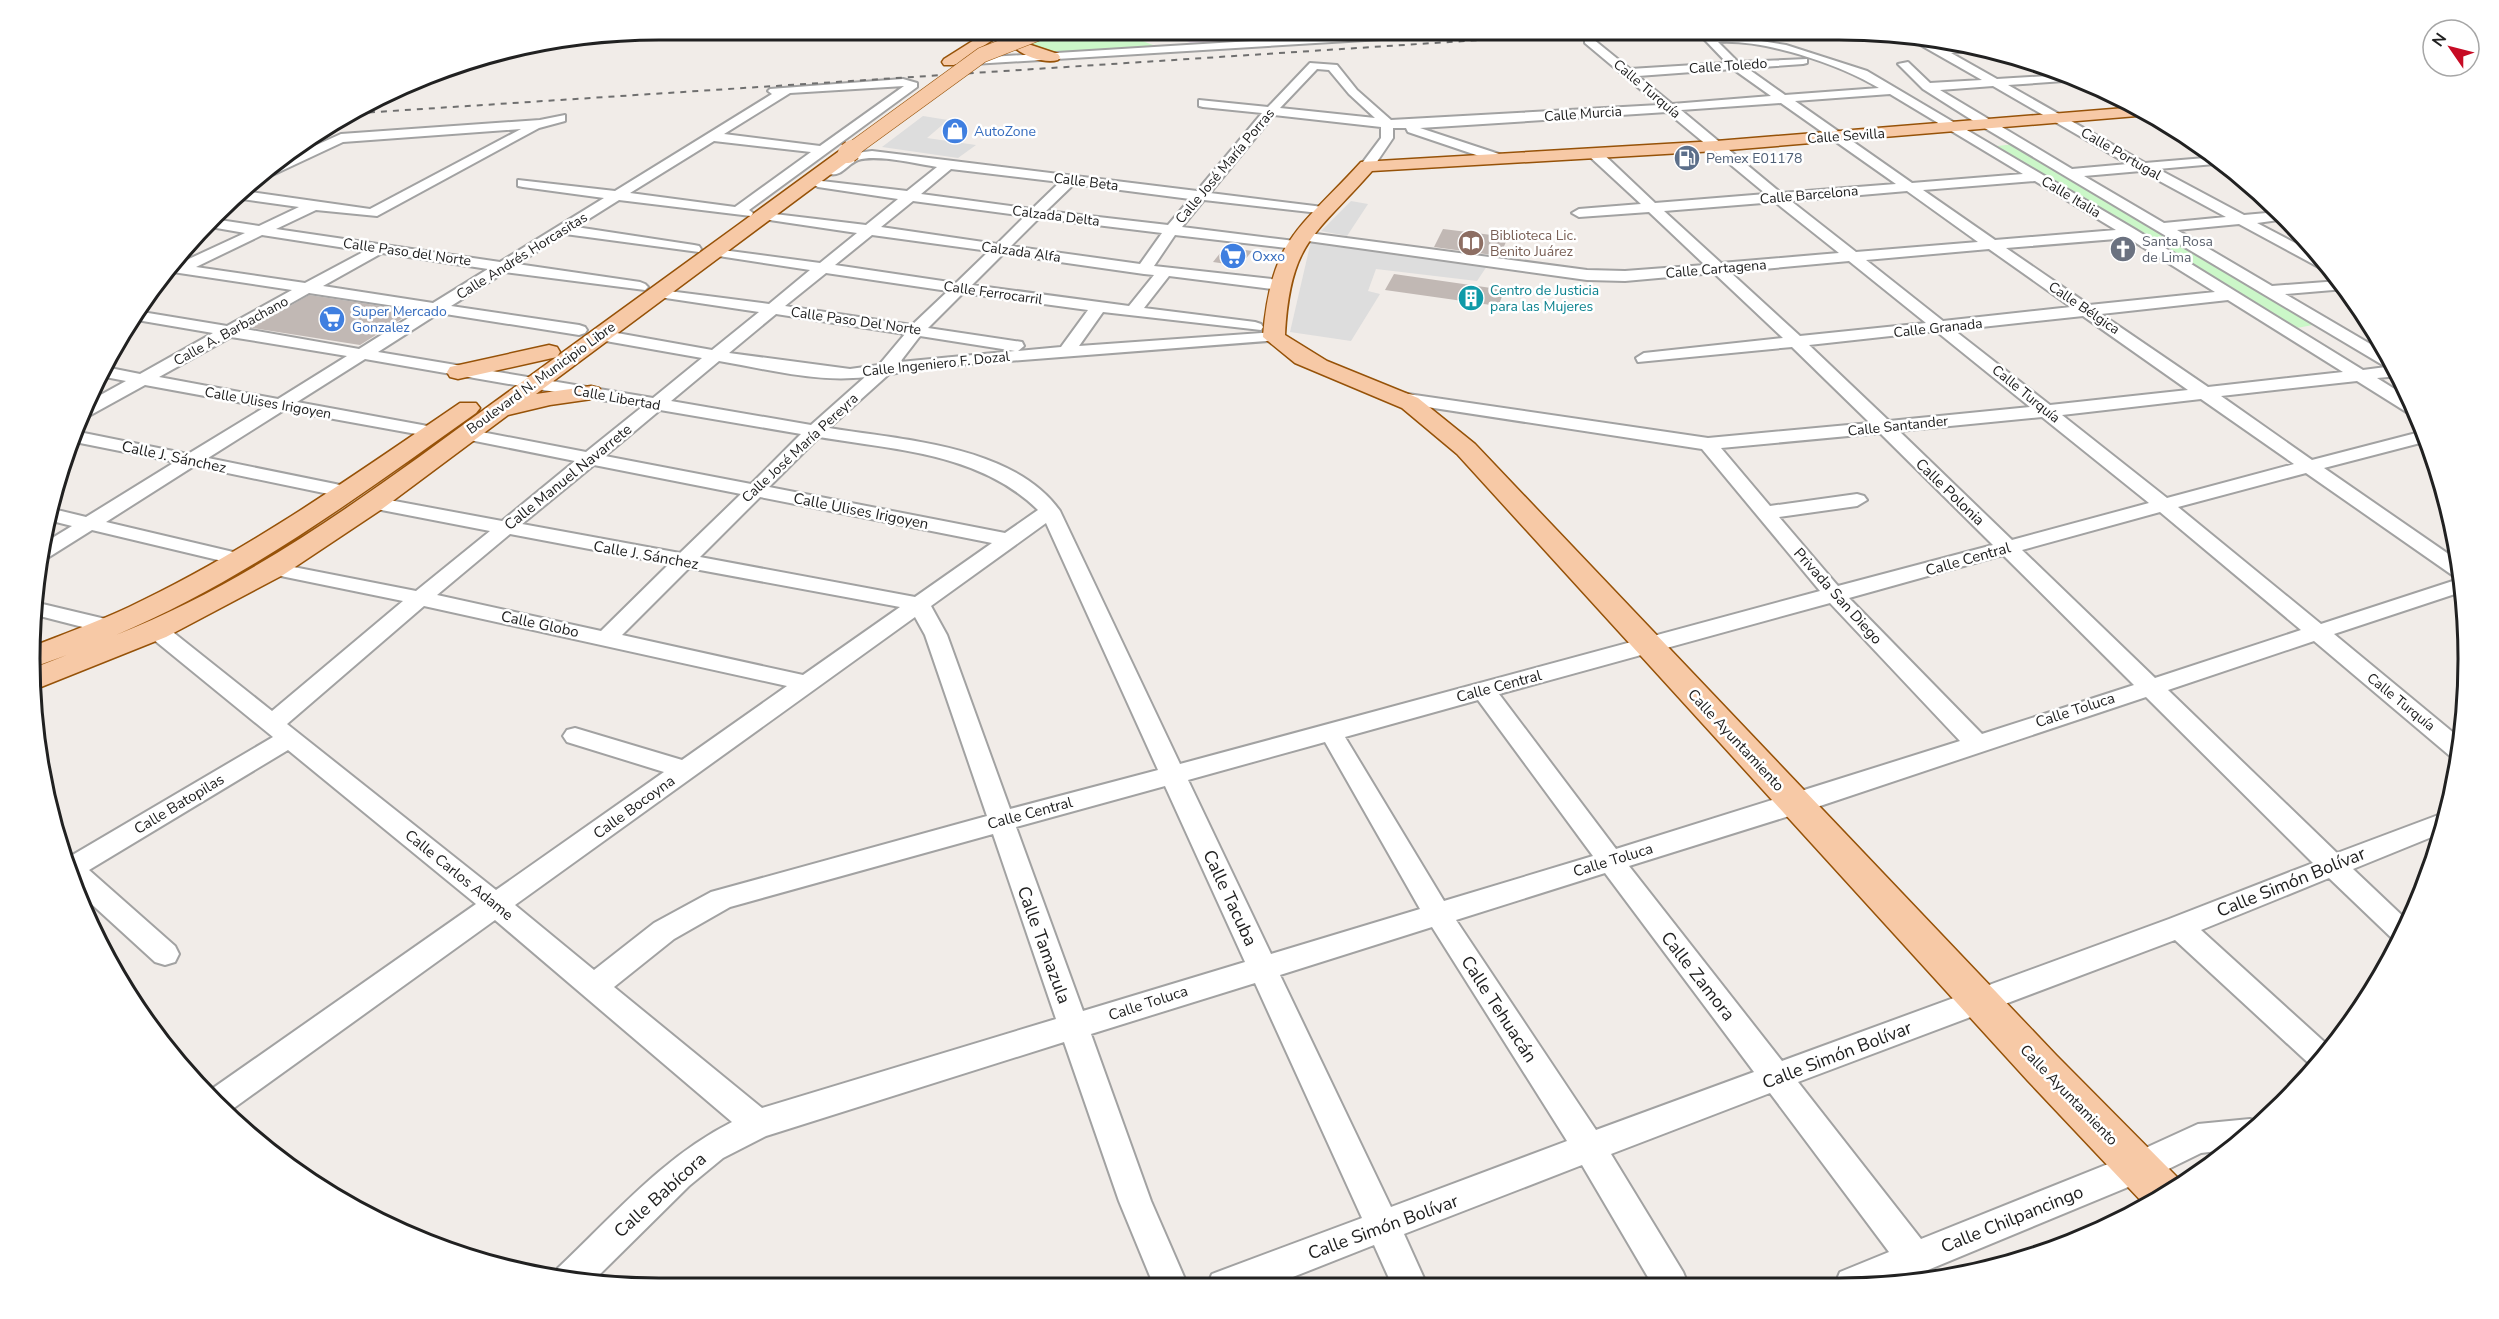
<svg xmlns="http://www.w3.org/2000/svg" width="2499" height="1319" viewBox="0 0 2499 1319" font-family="'Nunito Sans',sans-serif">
<rect width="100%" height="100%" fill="#f1ece8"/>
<polygon fill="#e9dae9" points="1174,31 1495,31 1199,50"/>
<g fill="#cbf7c8">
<path d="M1052,30l80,1 8,9 18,7c-37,2 -93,14 -127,-2l1,-3z"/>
<polygon points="2016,144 2318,324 2297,328 1997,146"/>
</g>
<g fill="#ddd">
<polygon points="923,116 948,120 927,138 976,145 958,158 882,147"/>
<polygon points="1351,201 1368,204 1347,236 1321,231"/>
<polygon points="1311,241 1487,266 1477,281 1376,269 1368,291 1380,294 1351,341 1290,332"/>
</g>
<g fill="#c1b8b4">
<polygon points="1443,229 1508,237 1500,256 1434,247"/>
<polygon points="1225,247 1252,251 1240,266 1213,262"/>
<polygon points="1394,274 1505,290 1498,306 1385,290"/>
<polygon points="309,295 414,311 360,345 252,328"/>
</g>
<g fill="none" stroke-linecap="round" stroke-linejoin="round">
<defs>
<g id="minor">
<polygon points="1414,31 1469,31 1464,34 957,65 951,62 957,59"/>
<path d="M1723,35l63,10 81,26 269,159 227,140 23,-3 -403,-240 -60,-38 -25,-25 10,-2 22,21 52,-3 -72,-41 -1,-3c13,2 22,10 32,12 11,2 29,-2 44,1l-34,4 46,26 68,-4 13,5 -70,5 137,78 72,-6 9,6 -68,6 86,46 34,-3 8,7 -29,4 65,34 10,14 -8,-1 -85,-46 -62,6 95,56 67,-5 6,8 -60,5 104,61 10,21 -22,2 32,20 7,16 -8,-1 -51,-32 -136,15 91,64 112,-29 4,10 -104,27 136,94 4,29 -130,43 127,105 -3,19 -8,-2 -136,-115 -146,49 169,163 112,-42 -5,21 -91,37 57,54 -11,22 -70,-67 -128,52 130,118 -15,22 -141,-130 -377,142 123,157 207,-83 70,-32 52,-5 11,4 -28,26 -32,4 -51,25 -256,106h-59l5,-12 49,-20 -119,-159 -159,61 72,118 5,12h-36l-70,-119 -178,69 23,51h-35l-18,-40 -104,41h-63l5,-12 150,-56 -107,-235 -164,51 60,167 37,85h-34l-35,-85 -55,-159 -298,94 -43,22 -34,28 -98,97 -37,-6 4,-9c55,-52 106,-112 174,-146l-237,-202 -268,193 -21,-20 270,-189 -188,-154 -199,120 86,76 4,8 -4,8 -10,3 -10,-3 -81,-74 -10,-28 209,-123 -125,-102 -3,-5 3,-5h16l108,86 131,-110 -137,-28 -3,-4 3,-4 7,-2 143,28 74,-60 -124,-24 -3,-4 3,-4 7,-2 129,24 73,-60 -115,-23 -3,-4 3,-4 6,-1 120,23 56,-45 -277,-48 -68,43 136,25 6,1 3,4 -3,4 -6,1 -149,-27 -76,48 147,30 3,4 -3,4 -7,2 -154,-32 -88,56 140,33 3,4 -3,4 -7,2 -147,-35 -43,27 -8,2 3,-16 28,-17 -24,-6 1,-12 37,9 89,-55 -105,-21 4,-10 114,23 77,-47 -120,-22 -58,32 -9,1 8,-15 40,-22 -26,-5 5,-9 35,7 73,-41 -82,-14 5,-8 91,15 65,-36 -126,-19 6,-8 6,1 67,-31 -40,-7 8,-7 46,7 40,-19 -64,-9 8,-7 127,18 151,-80 -178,13 -77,36h-9l13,-12 71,-32 199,-14 25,-5v6l-26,7 -162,88 -61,-6 -40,19 224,33 104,-64 -81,-11 -5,-1v-6l97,11 157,-97 -4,-3 2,-2 133,-10 14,4v4l-168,123 4,3 -2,3 -132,-16 -43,27 118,18 5,1 2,3 -2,3 -134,-18 -48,30 123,18 5,2 3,3 -3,3 -140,-18 -54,34 128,19 6,2 2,3 -2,3 -6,2 -140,-22 -61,39 275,46 49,-40 -102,-18 -6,-2 -2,-3 2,-3 6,-2 112,20 47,-38 -100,-15 -6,-2 -2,-3 2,-3 116,15 41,-34 -98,-15 -7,-4 2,-3 113,15 37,-30 -94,-14 -7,-4 2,-3 108,13 32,-26 -80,-12 -7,-4 2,-3 94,11 30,-24c-21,-3 -60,-13 -79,-7 -11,4 -16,17 -29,14v-6l19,-14 24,-3 325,40 65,-78 -59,-6 -4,-1v-6l69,7 42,-44 27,2 20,25 34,30 268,-15 -74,-62v-4h8l37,30 97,-6 -23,-24zM1718,42c47,-3 121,22 161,46l-94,7 -38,-27 56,-4 4,-1v-4l-69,3zM1317,69l12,1 20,24 26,24 -95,-10zM1733,69l38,27 -99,8 -34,-28zM904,86l-84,60 -96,-12 66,-41zM1993,86l135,78 -56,5 -132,-79zM1890,94l133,80 -111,9 -117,-82zM1781,103l115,81 -115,9 -100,-83zM1667,112l99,82 -111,9 -56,-53h-10v6l52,48 -62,5 -7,4 7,4 70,-5 56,53 -80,6 -38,-1 -286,-38 -7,4 7,4 286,40 38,1 89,-8 69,65 -139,15 -8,5 2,4 154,-15 78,76 -162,15 -307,-45 -9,5 9,5 301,46 118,142 -640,173 -120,-253c-46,-66 -159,-71 -231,-83l60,-54 68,-9 323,-25 2,-3 -2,-3 -6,-2 -195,14 24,-34 158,18 2,-3 -2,-3 -6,-2 -111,-14 25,-32 111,14 8,-5 -8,-5 -126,-14 21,-31 120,14 7,-4 -7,-4 -113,-14 22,-27 124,14 2,-3 -7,-4 -113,-14 64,-78 107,12v11l-21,28 7,4 5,-1 21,-31v-10h13l2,4 89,30 5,-1v-6l-82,-27zM714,141l97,11 -76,55 -105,-14zM951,169l109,13 -28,27 -111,-15zM2141,171l85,46 -62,6 -80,-47zM2035,181l81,49 -121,10 -72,-50zM1074,184l116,15 -22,26 -122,-14zM1907,191l71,51 -122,10 -65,-51zM913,201l112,15 -28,28 -116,-17zM1775,202l64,51 -118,10 -57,-52zM1039,218l123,15 -22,31 -129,-18zM262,235l103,16 -60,32 -109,-16zM872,235l117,16 -33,32 -121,-18zM2128,238l87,54 -126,13 -83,-57zM1989,249l82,58 -128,14 -77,-61zM382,253l106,16 -55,34 -110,-17zM1003,254l141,20 10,1 -25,31 -157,-21zM1849,261l77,62 -126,13 -70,-64zM826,273l122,18 -36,34 -127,-19zM309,293l112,17 -62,39 -114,-20zM963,293l125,17 -27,37 -43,4 6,-5 -2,-4 -94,-14zM2228,300l115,72 -135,15 -107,-73zM776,314l129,20 -26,31 -29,4 -121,-16zM2083,316l105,74 -138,15 -96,-75zM1936,331l94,76 -141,14 -80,-76zM920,336l95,15 -115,11zM231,337l116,19 -69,43 -119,-22zM719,361c47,8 99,22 146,16l-54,48 -140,-24zM2201,399l93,65 -127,34 -105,-83zM660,410l141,24 -50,50 -146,-28zM2042,417l107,86 -137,37 -113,-109zM1880,433l113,112 -155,41 -59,-69 78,-11 10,-6 -3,-4 -7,-2 -87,12 -49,-58zM819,437c77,13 161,16 219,73l-33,23 -236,-46zM594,465l147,29 -61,59 -158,-29zM2306,473l149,104 4,2 -138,45 -143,-117zM760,497l232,46 -77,54 -215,-40zM2160,512l141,118 -146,48 -133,-128zM1046,523l112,247 -148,39 -63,-174 -16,-29zM510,534l159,30 -68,67 -164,-36zM2003,555l131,130 -152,49 -133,-136zM689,568l211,39 -97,68 -181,-40zM1830,603l130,138 -344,108 -117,-155zM424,606l363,80 -105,74 -107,-32 -8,2 -4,6 4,6 97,30 -168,118 -209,-166zM915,617l10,18 62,181 -276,76 -57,31 -60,47 -79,-65zM2146,697l167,166 -144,56 -387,142 -153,-195 176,-55zM1478,700l115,156 -149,45 -99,-164zM1325,742l95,167 -149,45 -83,-174zM1165,786l80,176 -162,49 -67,-184zM993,834l63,185 -294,89 -148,-121 60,-48 56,-32zM1605,873l149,199 -158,58 -140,-210zM1432,927l135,214 -176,66 -111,-232z"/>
<polygon points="34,602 118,622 121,627 118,632 110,634 32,614"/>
</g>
<g id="major">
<polygon points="990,30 1008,30 954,65 944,65 942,62 944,59"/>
<path d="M1029,30h20l-21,14 30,10 2,3 -2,3c-13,4 -36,-4 -45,-14l4,-10z"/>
<path d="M2137,107l12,8 -433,36 -344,20c-57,65 -82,70 -87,164l42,26 91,37 57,46 581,611 122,123 2,5 -36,21 -116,-123 -571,-627 -55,-46 -107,-45 -32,-26c8,-99 36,-107 98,-175l355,-21z"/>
<path d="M848,148l9,5 -3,4 -318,237 55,-8 8,2 4,5 -4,5 -49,7 -42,10 -126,94 -99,66 -117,62 -135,54v-22l36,-14 -36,13v-21c33,-13 66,-25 98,-40 117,-55 224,-131 331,-204h16l4,5 -4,5c-114,81 -230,167 -360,222 139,-55 258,-145 377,-232 117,-85 233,-169 349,-254z"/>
<polygon points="549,345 557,347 560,352 557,357 458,379 450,377 447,372 450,367"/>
</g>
</defs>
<use href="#minor" stroke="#a2a2a2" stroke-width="4"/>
<use href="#major" stroke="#965208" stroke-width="3"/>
<use href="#minor" fill="#fff" fill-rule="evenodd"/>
<use href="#major" fill="#f7c9a6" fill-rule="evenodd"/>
<polyline stroke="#6f6f6f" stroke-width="2" stroke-dasharray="6 6" stroke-linecap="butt" points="345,114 1618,31"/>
<defs>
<polyline id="major-bridge-far1" points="850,151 982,55 1046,30"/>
<polyline id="major-bridge" points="848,153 852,150"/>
</defs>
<use href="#major-bridge-far1" stroke="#965208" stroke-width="16" stroke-linecap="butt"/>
<use href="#major-bridge" stroke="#965208" stroke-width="22" stroke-linecap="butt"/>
<use href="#major-bridge-far1" stroke="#f7c9a6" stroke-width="15"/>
<use href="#major-bridge" stroke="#f7c9a6" stroke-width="20"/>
</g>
<defs>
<symbol id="shop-disc" viewBox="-11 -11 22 22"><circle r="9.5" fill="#3f7fe0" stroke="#fff"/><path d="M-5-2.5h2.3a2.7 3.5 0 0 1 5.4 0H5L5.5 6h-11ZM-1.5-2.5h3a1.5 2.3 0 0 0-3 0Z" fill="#fff"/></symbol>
<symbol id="fuel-disc" viewBox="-11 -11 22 22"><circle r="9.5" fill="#5c6f8a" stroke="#fff"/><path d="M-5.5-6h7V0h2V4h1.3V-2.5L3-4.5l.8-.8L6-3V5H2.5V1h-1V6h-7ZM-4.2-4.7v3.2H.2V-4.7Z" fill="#fff"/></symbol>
<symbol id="library-disc" viewBox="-11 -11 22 22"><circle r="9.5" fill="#8d6e63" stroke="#fff"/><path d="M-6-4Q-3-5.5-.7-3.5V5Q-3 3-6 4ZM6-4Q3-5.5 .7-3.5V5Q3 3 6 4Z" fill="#fff"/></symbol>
<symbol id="church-disc" viewBox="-11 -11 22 22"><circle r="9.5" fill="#6b7280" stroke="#fff"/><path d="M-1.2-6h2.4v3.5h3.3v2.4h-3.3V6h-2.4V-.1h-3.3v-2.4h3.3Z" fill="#fff"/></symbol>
<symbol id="supermarket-disc" viewBox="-11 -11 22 22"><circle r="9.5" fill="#3f7fe0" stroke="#fff"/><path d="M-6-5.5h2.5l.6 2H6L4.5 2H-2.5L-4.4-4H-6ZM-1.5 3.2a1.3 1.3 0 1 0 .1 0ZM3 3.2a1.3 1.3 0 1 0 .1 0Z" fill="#fff"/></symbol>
<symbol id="building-disc" viewBox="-11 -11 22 22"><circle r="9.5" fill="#0f9aa8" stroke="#fff"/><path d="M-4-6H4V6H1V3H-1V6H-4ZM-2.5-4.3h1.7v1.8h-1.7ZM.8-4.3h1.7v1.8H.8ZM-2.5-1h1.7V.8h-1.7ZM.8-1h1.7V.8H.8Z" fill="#fff"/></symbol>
</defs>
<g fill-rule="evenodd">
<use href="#shop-disc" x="940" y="116" width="30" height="30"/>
<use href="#fuel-disc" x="1672" y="143" width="30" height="30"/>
<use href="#library-disc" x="1456" y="228" width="30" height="30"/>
<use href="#church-disc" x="2108" y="234" width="30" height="30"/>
<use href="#supermarket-disc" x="1218" y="241" width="30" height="30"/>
<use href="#building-disc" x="1456" y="283" width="30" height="30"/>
<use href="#supermarket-disc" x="317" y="304" width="30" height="30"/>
</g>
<g text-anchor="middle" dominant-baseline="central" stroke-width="5" stroke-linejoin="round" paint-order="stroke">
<g font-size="14" fill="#212121" stroke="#fff">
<text transform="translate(1728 66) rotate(-4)">Calle Toledo</text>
<text transform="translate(1647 89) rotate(40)">Calle Turquía</text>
<text transform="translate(1583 114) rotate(-4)">Calle Murcia</text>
<text transform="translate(1846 136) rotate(-4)">Calle Sevilla</text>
<text transform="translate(2121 154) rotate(30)">Calle Portugal</text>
<text transform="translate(1225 166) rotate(-50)">Calle José María Porras</text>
<text transform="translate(1086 182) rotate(7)">Calle Beta</text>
<text transform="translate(1809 195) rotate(-5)">Calle Barcelona</text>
<text transform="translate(2071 197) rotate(31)">Calle Italia</text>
<text transform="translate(1056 216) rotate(7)">Calzada Delta</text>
<text transform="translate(407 252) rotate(8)">Calle Paso del Norte</text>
<text transform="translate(1021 252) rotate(8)">Calzada Alfa</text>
<text transform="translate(522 256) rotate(-32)">Calle Andrés Horcasitas</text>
<text transform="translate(1716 269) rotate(-5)">Calle Cartagena</text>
<text transform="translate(993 293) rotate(8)">Calle Ferrocarril</text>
<text transform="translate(2084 308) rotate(34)">Calle Bélgica</text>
<text transform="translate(856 321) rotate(8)">Calle Paso Del Norte</text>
<text transform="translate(1938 328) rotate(-6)">Calle Granada</text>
<text transform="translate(231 331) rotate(-29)">Calle A. Barbachano</text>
<text transform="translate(936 364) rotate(-6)">Calle Ingeniero F. Dozal</text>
<text transform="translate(541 378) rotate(-36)">Boulevard N. Municipio Libre</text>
<text transform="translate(2026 394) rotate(39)">Calle Turquía</text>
<text transform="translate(617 398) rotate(10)">Calle Libertad</text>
<text transform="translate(268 403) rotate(10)">Calle Ulises Irigoyen</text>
<text transform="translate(1898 426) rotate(-6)">Calle Santander</text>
<text transform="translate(800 448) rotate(-43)">Calle José María Pereyra</text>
<text transform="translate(2401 702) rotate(39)">Calle Turquía</text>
</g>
<g font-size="14" fill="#366cbe" stroke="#fff" text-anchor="start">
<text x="974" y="131">AutoZone</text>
<text x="1252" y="256">Oxxo</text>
<text x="352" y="311">Super Mercado<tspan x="352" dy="16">Gonzalez</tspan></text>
</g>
<g font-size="14" fill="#4e5e75" stroke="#fff" text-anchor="start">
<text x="1706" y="158">Pemex E01178</text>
</g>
<g font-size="14" fill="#785e54" stroke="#fff" text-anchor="start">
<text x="1490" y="235">Biblioteca Lic.<tspan x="1490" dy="16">Benito Juárez</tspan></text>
</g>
<g font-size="14" fill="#5b616d" stroke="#fff" text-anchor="start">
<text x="2142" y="241">Santa Rosa<tspan x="2142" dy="16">de Lima</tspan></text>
</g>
<g font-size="14" fill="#0d838f" stroke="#fff" text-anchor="start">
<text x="1490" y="290">Centro de Justicia<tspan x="1490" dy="16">para las Mujeres</tspan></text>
</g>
<g font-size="15" fill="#212121" stroke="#fff">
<text transform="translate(174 457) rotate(12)">Calle J. Sánchez</text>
<text transform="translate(568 477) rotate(-39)">Calle Manuel Navarrete</text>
<text transform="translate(1950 492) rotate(44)">Calle Polonia</text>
<text transform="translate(861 511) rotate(11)">Calle Ulises Irigoyen</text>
<text transform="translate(646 555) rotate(10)">Calle J. Sánchez</text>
<text transform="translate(1968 559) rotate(-16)">Calle Central</text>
<text transform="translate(1838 596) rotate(48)">Privada San Diego</text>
<text transform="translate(540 624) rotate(12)">Calle Globo</text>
<text transform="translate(1499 686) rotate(-15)">Calle Central</text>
<text transform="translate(2075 710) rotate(-18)">Calle Toluca</text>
<text transform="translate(1736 740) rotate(47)">Calle Ayuntamiento</text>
<text transform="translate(179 804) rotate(-31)">Calle Batopilas</text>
<text transform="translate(634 807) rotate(-36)">Calle Bocoyna</text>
<text transform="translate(1030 813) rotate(-15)">Calle Central</text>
<text transform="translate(1613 860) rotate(-17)">Calle Toluca</text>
<text transform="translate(459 875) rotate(39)">Calle Carlos Adame</text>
<text transform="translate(1148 1003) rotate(-18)">Calle Toluca</text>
<text transform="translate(2069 1095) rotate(46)">Calle Ayuntamiento</text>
</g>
<g font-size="18" fill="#212121" stroke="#fff">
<text transform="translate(2291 882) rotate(-22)">Calle Simón Bolívar</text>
<text transform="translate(1230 898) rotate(65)">Calle Tacuba</text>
<text transform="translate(1044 945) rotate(70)">Calle Tamazula</text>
<text transform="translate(1698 976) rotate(52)">Calle Zamora</text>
<text transform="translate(1499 1009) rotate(57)">Calle Tehuacán</text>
<text transform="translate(1837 1055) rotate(-21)">Calle Simón Bolívar</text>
<text transform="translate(660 1195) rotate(-42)">Calle Babícora</text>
<text transform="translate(2012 1219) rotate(-22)">Calle Chilpancingo</text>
<text transform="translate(1383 1227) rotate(-20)">Calle Simón Bolívar</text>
</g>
</g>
<path d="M0 0H2499V1319H0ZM659 40H1839A619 619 0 0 1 2458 659V659A619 619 0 0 1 1839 1278H659A619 619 0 0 1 40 659V659A619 619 0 0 1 659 40Z" fill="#fff" fill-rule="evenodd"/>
<path fill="none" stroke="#212121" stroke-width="3" d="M659 40H1839A619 619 0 0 1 2458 659V659A619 619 0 0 1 1839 1278H659A619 619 0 0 1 40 659V659A619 619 0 0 1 659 40Z"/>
<g transform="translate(2451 48) rotate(305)"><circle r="28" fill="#ffffff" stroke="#a6a6a6" stroke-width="1.5"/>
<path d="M0-4.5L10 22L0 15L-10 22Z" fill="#c70b25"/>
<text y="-9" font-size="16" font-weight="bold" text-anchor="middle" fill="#212121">N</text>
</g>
</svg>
